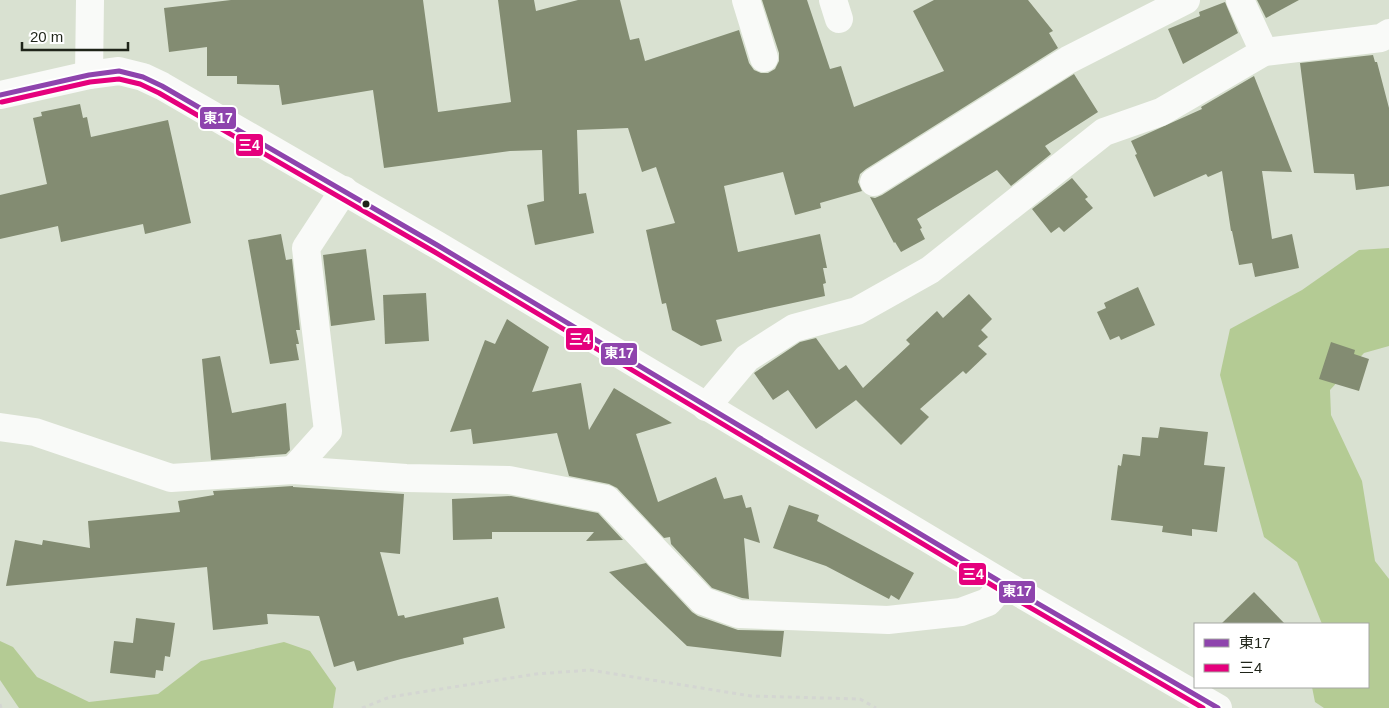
<svg xmlns="http://www.w3.org/2000/svg" width="1389" height="708" viewBox="0 0 1389 708" font-family="Arial,'Noto Sans JP',sans-serif">
<rect width="100%" height="100%" fill="#d9e1d1"/>
<g fill="#b4cb94">
<polygon points="1389,248 1389,346 1364,353 1330,390 1331,415 1362,481 1375,561 1389,579 1389,708 1324,708 1315,702 1312,687 1368,687 1368,624 1322,624 1297,562 1264,537 1220,375 1230,329 1302,290 1359,250"/>
<polygon points="0,641 13,647 37,677 89,702 158,694 201,661 284,642 310,651 336,688 333,708 19,708 0,680"/>
</g>
<g fill="#838c72">
<polygon points="231,0 423,0 438,112 511,102 498,0 534,0 536,11 578,0 620,0 630,40 639,38 645,61 739,30 749,63 754,70 761,73 768,73 775,69 779,61 779,53 762,0 807,0 830,69 841,66 854,107 944,71 913,11 934,0 1028,0 1053,31 1049,33 1058,48 866,169 860,174 858,182 862,191 820,203 821,208 795,215 783,172 724,186 738,252 820,234 827,268 823,268 826,283 823,284 825,296 716,320 722,341 701,346 672,330 666,303 662,304 646,230 675,223 656,167 642,172 628,128 577,130 579,194 586,193 594,233 535,245 527,205 544,201 542,150 510,151 384,168 373,90 282,105 279,85 237,84 237,76 207,76 207,47 169,52 164,8"/>
<polygon points="1257,0 1299,0 1266,18"/>
<polygon points="1225,2 1238,33 1183,64 1168,29 1200,16 1199,12"/>
<polygon points="1373,55 1375,62 1377,62 1389,108 1389,186 1356,190 1354,174 1314,173 1300,63"/>
<polygon points="1074,74 1098,112 1045,146 1051,154 1011,186 997,170 917,219 922,228 920,229 925,239 901,252 895,242 894,243 870,197 875,198 882,195"/>
<polygon points="1254,76 1292,172 1262,171 1272,239 1292,234 1299,268 1255,277 1252,263 1239,265 1232,231 1231,231 1222,171 1208,177 1206,174 1154,197 1135,155 1137,154 1131,141 1202,109 1201,107"/>
<polygon points="80,104 83,118 87,117 91,137 168,120 191,223 145,234 143,224 61,242 58,226 0,239 0,195 47,184 33,118 42,116 41,112"/>
<polygon points="1072,178 1088,197 1085,199 1093,208 1064,232 1059,227 1051,233 1032,209"/>
<polygon points="281,234 286,260 292,259 300,330 296,330 299,344 296,344 299,360 270,364 248,240"/>
<polygon points="366,249 375,320 331,326 323,255"/>
<polygon points="1138,287 1155,325 1121,340 1119,336 1110,340 1097,312 1106,308 1104,303"/>
<polygon points="426,293 429,341 385,344 383,295"/>
<polygon points="969,294 992,319 981,330 988,337 978,346 987,354 966,374 963,371 920,409 929,417 901,445 856,400 816,429 788,390 773,400 754,373 800,342 816,338 839,370 846,365 863,388 910,344 906,340 937,311 943,318"/>
<polygon points="507,319 549,347 532,392 581,383 589,430 614,388 672,423 636,434 658,502 716,477 724,499 742,495 746,508 751,507 760,543 744,538 749,599 742,598 712,588 671,544 670,537 664,538 617,488 609,484 569,476 557,433 473,444 471,429 450,432 485,340 495,344"/>
<polygon points="1331,342 1355,350 1354,354 1369,359 1359,391 1319,379"/>
<polygon points="220,356 232,413 286,403 290,450 286,454 211,460 202,359"/>
<polygon points="1160,427 1208,432 1204,465 1225,467 1217,532 1192,529 1192,536 1162,532 1163,526 1111,520 1118,465 1121,466 1123,454 1140,456 1142,437 1158,438"/>
<polygon points="293,486 293,487 404,494 400,554 380,552 398,616 404,615 405,618 498,597 505,628 463,638 464,644 401,659 357,671 354,661 334,667 319,616 267,614 268,624 213,630 207,567 6,586 15,540 42,545 43,540 90,548 88,521 180,512 178,501 214,495 213,491"/>
<polygon points="511,496 598,513 623,540 586,541 594,532 492,532 492,539 453,540 452,499"/>
<polygon points="789,505 819,515 817,521 914,573 899,600 891,595 889,599 826,566 773,548"/>
<polygon points="646,563 692,612 698,616 738,630 784,631 781,657 687,646 609,572"/>
<polygon points="1254,592 1285,624 1221,624"/>
<polygon points="136,618 175,623 170,657 165,656 163,671 156,670 155,678 110,673 114,641 133,643"/>
</g>
<g fill="none" stroke-linecap="round" stroke-linejoin="round">
<g stroke="#d4d6d2" stroke-width="3" stroke-dasharray="4 4" stroke-linecap="butt">
<polyline points="0,704 1,708"/>
<polyline points="362,708 390,697 536,674 590,670 751,696 860,699 876,708"/>
</g>
<g stroke="#f9faf8" stroke-width="28">
<polyline points="746,0 764,58"/>
<polyline points="833,0 839,19"/>
<polyline points="1240,0 1264,52"/>
<polyline points="89,75 90,0"/>
<polyline points="874,182 1068,60 1186,0"/>
<polyline points="706,407 747,358 794,328 857,311 930,270 1104,132 1161,112 1264,52 1381,38 1389,33"/>
<polyline points="0,427 35,432 171,478 293,470 406,478 509,480 606,499 703,601 739,614 888,620 961,612 988,602 1004,584"/>
<polyline points="293,470 328,431 306,248 344,190"/>
</g>
<polyline stroke="#f9faf8" stroke-width="28" points="0,95 89,75 119,71 143,77 162,86 437,245 1004,584 1218,708"/>
<defs>
<polyline id="bus-1" points="0,95 89,75 119,71 143,77 162,86 437,245 1004,584 1218,708"/>
<polyline id="bus-2" points="2,102 90,82 119,79 140,84 159,93 433,251 1000,590 1203,708"/>
</defs>
<use href="#bus-1" stroke="#fff" stroke-width="9"/>
<use href="#bus-2" stroke="#fff" stroke-width="9"/>
<use href="#bus-1" stroke="#8e44ad" stroke-width="5"/>
<use href="#bus-2" stroke="#e5007d" stroke-width="5"/>
</g>
<circle fill="#1f2419" stroke="#fff" stroke-width="2" cx="366" cy="204" r="4.5"/>
<g stroke="#fff" stroke-width="2">
<rect x="199" y="106" width="38" height="24" rx="5" fill="#8e44ad"/>
<rect x="235" y="133" width="29" height="24" rx="5" fill="#e5007d"/>
<rect x="565" y="327" width="29" height="24" rx="5" fill="#e5007d"/>
<rect x="600" y="342" width="38" height="24" rx="5" fill="#8e44ad"/>
<rect x="958" y="562" width="29" height="24" rx="5" fill="#e5007d"/>
<rect x="998" y="580" width="38" height="24" rx="5" fill="#8e44ad"/>
</g>
<g font-size="14" text-anchor="middle" font-weight="bold" fill="#fff">
<text x="218" y="123">東17</text>
<text x="249" y="150">三4</text>
<text x="580" y="344">三4</text>
<text x="619" y="358">東17</text>
<text x="973" y="579">三4</text>
<text x="1017" y="596">東17</text>
</g>
<rect x="1194" y="623" width="175" height="65" fill="#ffffff" stroke="#a5a7a3"/>
<rect x="1204" y="639" width="25" height="8" fill="#8e44ad" stroke="#a5a7a3"/>
<text x="1239" y="648" font-size="15" fill="#1f2419">東17</text>
<rect x="1204" y="664" width="25" height="8" fill="#e5007d" stroke="#a5a7a3"/>
<text x="1239" y="673" font-size="15" fill="#1f2419">三4</text>
<path d="M22 42v8h106v-8" fill="none" stroke="#1f2419" stroke-width="2.5"/>
<text x="30" y="42" font-size="15" fill="#1f2419" stroke="#ffffff" stroke-width="4" paint-order="stroke">20 m</text>
</svg>
